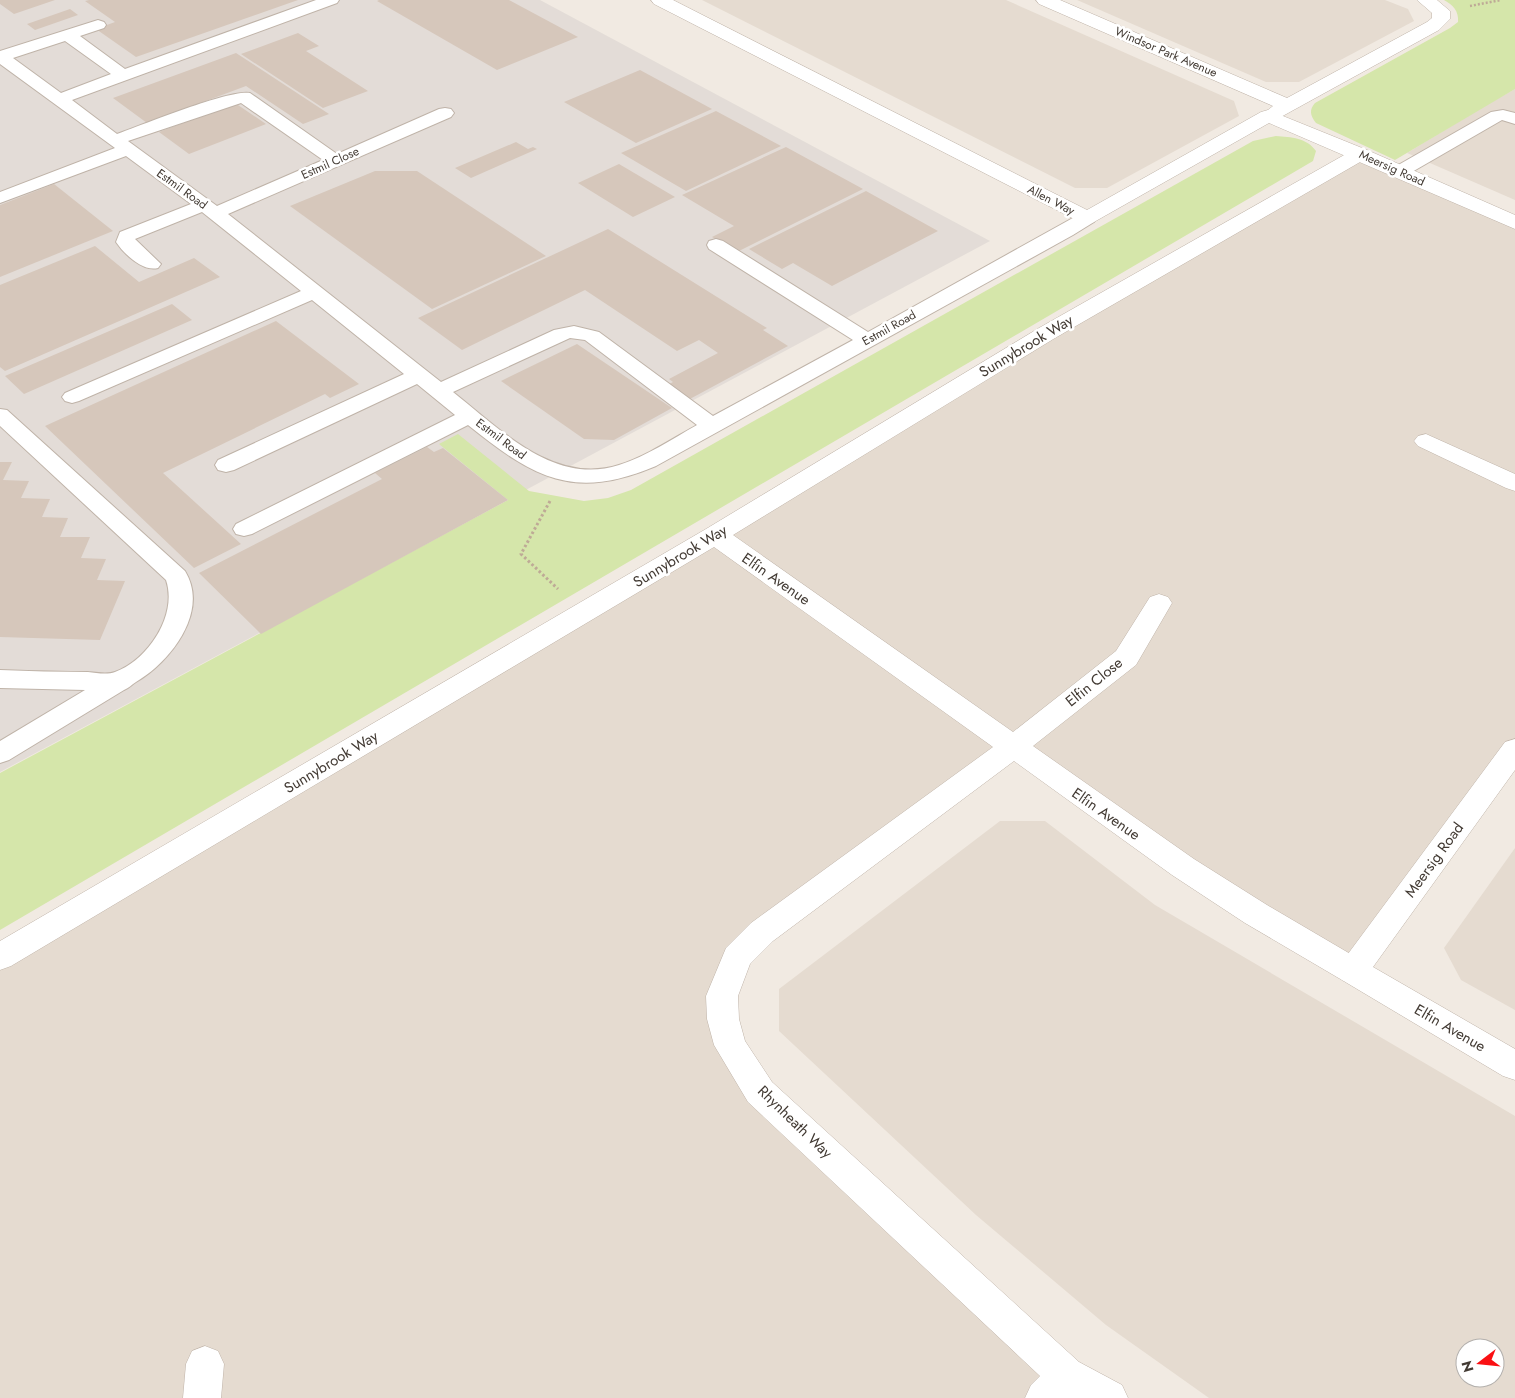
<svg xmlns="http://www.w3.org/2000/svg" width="1515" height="1398" viewBox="0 0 1515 1398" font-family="Jost,sans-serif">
<rect width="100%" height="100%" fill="#f1eae2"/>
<g fill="#e5dbd0" fill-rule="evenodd">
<polygon points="702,0 1006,0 1234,101 1239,116 1107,188 1075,188"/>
<polygon points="1077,0 1385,0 1408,9 1414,21 1299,82 1266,82"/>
<polygon points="1515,89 1515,200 1407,153 1483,107"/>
<polygon points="1360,154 1515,223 1515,749 1353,971 1013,747 737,957 730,1045 1066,1375 1044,1398 0,1398 0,957"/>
<path d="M1000,821h45l110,84 360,211v282h-306l-103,-73 -130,-110 -197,-184v-42zM1465,1348h30v30h-30z"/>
<polygon points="1515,848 1515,1010 1461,980 1444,948"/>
</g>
<polygon fill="#e3dcd7" points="0,0 540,0 990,241 0,772"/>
<g fill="#d5e6aa">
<path d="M1444,0h71v89l-120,71 -79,-37c-6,-8 -7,-13 -1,-20l135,-75 8,-6c1,-11 -5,-17 -14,-22z"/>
<path d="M1276,136c15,1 31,2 40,15l-3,10 -1313,769v-157l508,-273 -69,-56 19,-10 71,57 55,10 24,-3 23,-8 622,-349z"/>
</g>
<g fill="#d6c7bb">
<polygon points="0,0 55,0 14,14 0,4"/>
<polygon points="89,0 298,0 136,57 96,29 115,22 85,1"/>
<polygon points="379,0 509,0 578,37 497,70 377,1"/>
<polygon points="70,9 78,15 35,30 27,24"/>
<polygon points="298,33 319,46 306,51 368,91 323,108 241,54"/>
<polygon points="236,53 329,114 303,124 246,86 147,123 113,98"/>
<polygon points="640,70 712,109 636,143 564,102"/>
<polygon points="235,103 266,124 189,154 159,132"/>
<polygon points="716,111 781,146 686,191 621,153"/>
<polygon points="516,142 528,149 533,147 537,149 471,178 455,168"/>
<polygon points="786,147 863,189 737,252 712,237 734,226 682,195"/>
<polygon points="619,164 675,197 633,217 578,183"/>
<polygon points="375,171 417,171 546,256 432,309 290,206"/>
<polygon points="54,184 113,231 0,277 0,205"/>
<polygon points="866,191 938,231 832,286 793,263 782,269 749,249"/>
<polygon points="608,229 767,328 763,330 788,346 688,400 666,386 673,382 669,379 718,353 699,340 677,351 585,290 462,350 418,318"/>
<polygon points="95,246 139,282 194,258 220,277 5,371 0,367 0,285"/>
<polygon points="172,304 192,320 24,394 5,376"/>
<polygon points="276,321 359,384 330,398 325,394 163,473 241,544 194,568 45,426"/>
<polygon points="577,344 672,408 614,440 584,439 501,381"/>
<polygon points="427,447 434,452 443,448 508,500 261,634 199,573 382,479 375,473"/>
<polygon points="0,462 12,462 3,480 29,481 21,498 50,499 42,517 68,518 60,537 90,537 81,558 106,559 97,580 125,581 100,640 0,637"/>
</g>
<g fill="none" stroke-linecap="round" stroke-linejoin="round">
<defs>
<g id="service">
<path d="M316,0h23l-2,3 -265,97 45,34c25,-9 113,-45 133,-41l87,61 102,-45 6,-1 6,1 3,4 -3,4 -223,97 213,168 113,-52 20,-4 25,6 114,84 140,-76 -144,-91 -2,-4 2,-4 7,-2 7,2 145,91 212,-118 7,-2 7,2 2,4 -2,4 -21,13 -417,231c-83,35 -122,12 -188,-41l-216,109 -8,2 -8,-2 -3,-5 3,-5 219,-109 -38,-31 -183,86 -8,2 -8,-2 -3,-5 3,-5 186,-86 -92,-74 -233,101 -7,2 -7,-2 -3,-4 3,-4 236,-102 -99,-79 -67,27 26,25 -3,4c-15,4 -34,-14 -42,-26l4,-10 71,-28 -65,-48 -126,47v-11l115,-44 -115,-84v-13l98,-31 6,2 2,3 -2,3 -24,8 45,33zM65,41l46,33 -50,19 -48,-35zM241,103l82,57 -106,46 -89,-65zM570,338l15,2 112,85c-25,14 -50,31 -78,40 -65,21 -119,-36 -166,-73z"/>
<polygon points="1503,110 1515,113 1515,124 1502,120 1405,176 1399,177 1393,176 1390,172 1393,168 1491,112"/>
<path d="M0,409l7,1 178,161c25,41 -15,91 -49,111 -5,3 -7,6 -12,8l-115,70 -9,3v-22l85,-51 -85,-2v-18c29,1 59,2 88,2 8,1 20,3 27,0 33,-12 63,-57 51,-92l-166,-154z"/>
</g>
<g id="minor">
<polygon points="1036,0 1060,0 1287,98 1427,22 1432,18 1432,13 1417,0 1437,0 1450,11 1450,19 1439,30 1279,118 1272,120 1265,118 1263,114 1273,106 1039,4"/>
<polygon points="1360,148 1367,150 1370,154 1367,158 1055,338 733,535 1013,732 1116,651 1150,597 1159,594 1168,597 1172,603 1136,665 1033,746 1194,859 1267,905 1364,962 1369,971 1364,980 1353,984 1342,980 1245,923 1172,875 1014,761 773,941 750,964 738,996 739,1019 745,1041 772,1082 1079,1362 1122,1385 1128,1398 1025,1398 1031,1385 1040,1376 748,1102 714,1045 707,1019 706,996 726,948 751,923 993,747 714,547 11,966 0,970 0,941 706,529 1039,328 1353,150"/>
<polygon points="1426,434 1515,474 1515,491 1506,488 1418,446 1414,441 1418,436"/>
<polygon points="205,1346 218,1351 224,1364 221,1398 183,1398 186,1364 192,1351"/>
</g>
<g id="tertiary">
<polygon points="651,0 673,0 1087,210 1261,112 1268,110 1367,150 1515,215 1515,229 1269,123 1094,222 1087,224 1080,222 654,4"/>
<polygon points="1515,739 1515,770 1373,967 1515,1049 1515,1080 1503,1076 1342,980 1337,971 1342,962 1505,742"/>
</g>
</defs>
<use href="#service" stroke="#bfb3a8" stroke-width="2"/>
<use href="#minor" stroke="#bfb3a8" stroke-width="1"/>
<use href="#tertiary" stroke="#bfb3a8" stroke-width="1"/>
<polyline stroke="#beaa96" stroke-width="2.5" stroke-dasharray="2 2" stroke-linecap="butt" points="1470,6 1501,0"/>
<polyline stroke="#beaa96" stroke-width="3" stroke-dasharray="2.5 2.5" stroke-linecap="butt" points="550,501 521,554 558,589"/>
<use href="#service" fill="#fff" fill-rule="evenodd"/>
<use href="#minor" fill="#fff" fill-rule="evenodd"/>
<use href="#tertiary" fill="#fff" fill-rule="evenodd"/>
</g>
<g text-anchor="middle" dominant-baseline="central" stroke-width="5" stroke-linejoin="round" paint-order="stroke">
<g font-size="12" fill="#423a33" stroke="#fff">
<text transform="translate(1166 52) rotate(23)">Windsor Park Avenue</text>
<text transform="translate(330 163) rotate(-24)">Estmil Close</text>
<text transform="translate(1392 168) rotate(24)">Meersig Road</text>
<text transform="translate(182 189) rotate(36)">Estmil Road</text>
<text transform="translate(1051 200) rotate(27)">Allen Way</text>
<text transform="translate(889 328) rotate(-29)">Estmil Road</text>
<text transform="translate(501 439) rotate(37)">Estmil Road</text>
</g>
<g font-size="15" fill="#423a33" stroke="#fff">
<text transform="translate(1026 346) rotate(-31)">Sunnybrook Way</text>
<text transform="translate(680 556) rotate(-31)">Sunnybrook Way</text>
<text transform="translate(776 579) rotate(35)">Elfin Avenue</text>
<text transform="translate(1094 682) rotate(-39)">Elfin Close</text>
<text transform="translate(331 762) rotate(-31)">Sunnybrook Way</text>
<text transform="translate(1106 814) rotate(35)">Elfin Avenue</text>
<text transform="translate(1434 860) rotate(-54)">Meersig Road</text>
<text transform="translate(1450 1028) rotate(30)">Elfin Avenue</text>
<text transform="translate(795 1122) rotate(44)">Rhynheath Way</text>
</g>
</g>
<g transform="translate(1480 1363) rotate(254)"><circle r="24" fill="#ffffff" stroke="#b3b0ad"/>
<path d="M0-4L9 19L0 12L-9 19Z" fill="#fa1013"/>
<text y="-8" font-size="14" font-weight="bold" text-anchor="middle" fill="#423a33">N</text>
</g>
</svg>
